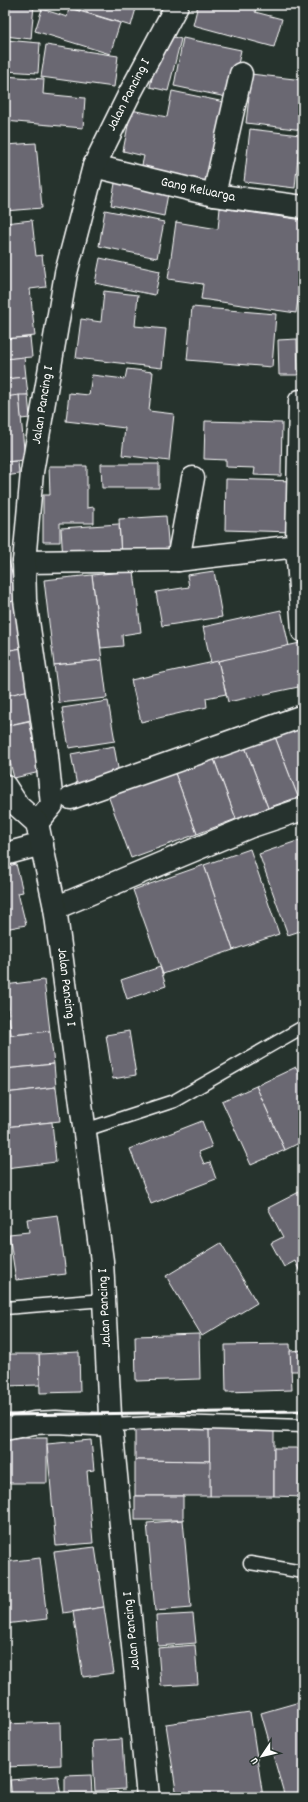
<svg xmlns="http://www.w3.org/2000/svg" width="308" height="1802" viewBox="0 0 308 1802" font-family="Dekko,sans-serif">
<rect width="100%" height="100%" fill="#26332d"/>
<filter id="ink" filterUnits="userSpaceOnUse"><feTurbulence type="fractalNoise" baseFrequency=".025" numOctaves="2"/><feDisplacementMap in="SourceGraphic" scale="8" xChannelSelector="R" yChannelSelector="G"/><feConvolveMatrix kernelMatrix="1 2 1 2 8 2 1 2 1" color-interpolation-filters="sRGB"/></filter>
<g filter="url(#ink)">
<g fill="#6a6772" stroke="#fff">
<polygon points="5,5 34,5 31,39 5,36"/>
<polygon points="62,5 137,5 131,26"/>
<polygon points="198,5 257,5 255,12 282,19 274,47 193,25"/>
<polygon points="69,8 120,23 110,54 35,31 42,9 67,17"/>
<polygon points="162,34 181,39 168,91 150,87"/>
<polygon points="183,38 241,50 231,98 174,86"/>
<polygon points="5,40 40,43 38,73 5,71"/>
<polygon points="46,45 118,56 114,87 41,77"/>
<polygon points="242,73 303,80 303,130 246,123 249,97 240,96"/>
<polygon points="5,76 44,79 43,94 85,98 83,128 5,121"/>
<polygon points="172,91 229,103 211,189 140,174 144,156 123,151 131,110 167,117"/>
<polygon points="250,129 300,135 295,188 244,182"/>
<polygon points="36,143 42,208 5,211 5,145"/>
<polygon points="116,178 169,188 164,216 111,205"/>
<polygon points="220,208 303,220 303,267 296,313 201,299 203,284 168,279 176,222 218,229"/>
<polygon points="105,210 164,222 157,258 99,246"/>
<polygon points="32,220 36,256 42,255 46,287 30,289 35,336 5,339 5,223"/>
<polygon points="100,258 160,271 155,295 95,283"/>
<polygon points="104,291 138,295 135,326 166,329 162,368 76,358 81,319 101,322"/>
<polygon points="192,307 276,314 272,367 187,360"/>
<polygon points="30,337 32,357 5,359 5,339"/>
<polygon points="297,339 298,375 279,375 278,340"/>
<polygon points="24,357 26,377 5,379 5,359"/>
<polygon points="127,369 153,372 149,411 174,414 169,461 122,455 125,428 66,421 69,393 89,395 92,375 125,379"/>
<polygon points="26,377 28,395 5,397 5,379"/>
<polygon points="19,395 28,395 30,418 21,419"/>
<polygon points="19,395 25,460 5,462 5,397"/>
<polygon points="205,421 282,423 281,476 254,475 255,468 226,467 226,460 204,459"/>
<polygon points="18,461 19,474 5,476 5,462"/>
<polygon points="101,464 159,464 159,488 102,488"/>
<polygon points="49,466 87,466 87,508 94,507 94,523 60,523 60,542 43,542 43,495 50,495"/>
<polygon points="226,479 295,481 294,532 225,530"/>
<polygon points="166,516 169,554 121,557 119,519"/>
<polygon points="119,524 121,557 63,560 61,528"/>
<polygon points="5,543 18,600 5,603"/>
<polygon points="134,571 141,632 122,635 123,646 101,648 92,575"/>
<polygon points="214,571 222,617 162,626 156,592 189,587 187,575"/>
<polygon points="92,575 102,660 54,665 44,580"/>
<polygon points="18,600 24,624 17,626 22,648 5,651 5,603"/>
<polygon points="281,610 289,646 211,663 203,627"/>
<polygon points="300,643 303,657 303,686 228,702 218,661"/>
<polygon points="22,648 32,690 5,696 5,651"/>
<polygon points="102,660 107,698 59,703 54,665"/>
<polygon points="218,661 226,694 206,698 207,707 141,722 131,680"/>
<polygon points="29,690 35,719 5,726 5,696"/>
<polygon points="108,701 115,741 69,748 62,708"/>
<polygon points="303,720 303,795 298,797 272,729"/>
<polygon points="29,721 40,772 14,778 5,742 5,726"/>
<polygon points="272,729 298,797 268,808 242,739"/>
<polygon points="242,739 268,808 236,819 211,751"/>
<polygon points="114,746 120,779 77,786 71,754"/>
<polygon points="211,751 236,819 197,834 172,765"/>
<polygon points="172,765 197,834 131,858 106,790"/>
<polygon points="303,839 303,930 288,935 259,854"/>
<polygon points="250,849 279,934 233,950 204,865"/>
<polygon points="16,864 23,892 18,893 26,925 5,929 5,867"/>
<polygon points="204,865 233,950 163,974 133,890"/>
<polygon points="160,967 166,986 127,999 121,980"/>
<polygon points="44,980 50,1031 11,1035 5,985"/>
<polygon points="5,996 7,996 11,1035 5,1036"/>
<polygon points="50,1031 54,1064 5,1069 5,1036"/>
<polygon points="129,1031 136,1075 113,1079 106,1035"/>
<polygon points="54,1064 56,1087 5,1093 5,1069"/>
<polygon points="296,1067 303,1081 303,1141 285,1150 256,1086"/>
<polygon points="256,1086 285,1150 251,1165 222,1101"/>
<polygon points="56,1087 60,1121 5,1127 5,1093"/>
<polygon points="202,1121 212,1147 199,1152 204,1164 210,1162 216,1179 151,1204 130,1149"/>
<polygon points="52,1122 56,1162 6,1168 5,1127"/>
<polygon points="303,1190 303,1273 301,1274 295,1261 284,1267 271,1243 283,1237 268,1208"/>
<polygon points="58,1215 66,1274 16,1280 9,1234 29,1232 27,1219"/>
<polygon points="221,1243 257,1303 202,1336 166,1276"/>
<polygon points="199,1334 200,1379 136,1381 135,1336"/>
<polygon points="290,1344 292,1390 226,1392 225,1345"/>
<polygon points="303,1350 303,1371 291,1371 290,1351"/>
<polygon points="79,1352 80,1392 40,1393 39,1354"/>
<polygon points="5,1354 39,1354 40,1385 5,1386"/>
<polygon points="135,1425 209,1426 210,1461 135,1460"/>
<polygon points="209,1426 274,1426 274,1496 210,1496"/>
<rect x="5" y="1438" width="42" height="45"/>
<polygon points="91,1440 94,1470 87,1471 93,1543 56,1546 47,1444"/>
<polygon points="274,1448 303,1448 303,1497 274,1496"/>
<polygon points="135,1460 210,1461 210,1496 135,1496"/>
<rect x="135" y="1496" width="48" height="24"/>
<polygon points="183,1520 191,1608 155,1611 147,1523"/>
<polygon points="95,1547 104,1607 63,1613 54,1552"/>
<polygon points="40,1558 47,1619 5,1624 5,1562"/>
<polygon points="104,1607 114,1673 83,1677 73,1612"/>
<polygon points="193,1614 196,1643 158,1646 156,1616"/>
<polygon points="195,1645 198,1684 161,1686 158,1648"/>
<polygon points="303,1701 303,1797 285,1797 261,1713"/>
<polygon points="250,1712 263,1797 177,1797 166,1724"/>
<polygon points="60,1722 61,1765 5,1767 5,1724"/>
<polygon points="122,1739 125,1789 95,1791 92,1741"/>
<polygon points="91,1775 92,1794 65,1794 65,1776"/>
<polygon points="58,1776 61,1797 12,1797 10,1780"/>
<polygon points="121,1792 122,1797 66,1797 65,1794"/>
</g>
<g fill="none" stroke-linecap="round" stroke-linejoin="round">
<defs>
<g id="service">
<polyline points="85,1130 174,1101 303,1027"/>
<polyline points="5,1308 104,1300"/>
<polyline points="111,1425 175,1422 303,1426"/>
<polyline points="250,1563 303,1572"/>
</g>
<g id="minor">
<polyline points="94,166 214,195 303,207"/>
<polyline points="214,195 241,74"/>
<polyline points="300,401 297,546 303,631"/>
<polyline points="178,560 193,478"/>
<polyline points="24,562 178,560 297,546"/>
<polyline points="71,798 303,716"/>
<polyline points="37,823 52,805 46,746 25,600 24,562 32,472 66,273 94,166 129,95 177,5"/>
<polyline points="5,854 42,844"/>
<polyline points="55,908 249,827 303,809"/>
<polyline points="5,1429 34,1423 56,1422 111,1425"/>
</g>
<polyline id="secondary" points="5,786 18,806 37,823 55,908 102,1261 110,1415 148,1797"/>
</defs>
<use href="#service" stroke="#fff" stroke-width="15"/>
<use href="#minor" stroke="#fff" stroke-width="25"/>
<use href="#secondary" stroke="#fff" stroke-width="25"/>
<use href="#service" stroke="#26332d" stroke-width="12"/>
<use href="#minor" stroke="#26332d" stroke-width="22"/>
<use href="#secondary" stroke="#26332d" stroke-width="22"/>
<polyline stroke="#fff" stroke-width="3" points="5,1415 303,1411"/>
</g>
</g>
<g text-anchor="middle" dominant-baseline="central" stroke-width="3" stroke-linejoin="round" paint-order="stroke">
<g font-size="14" fill="#fff" stroke="#26332d">
<text transform="translate(129 95) rotate(-63)">Jalan Pancing I</text>
<text transform="translate(198 190) rotate(12)">Gang Keluarga</text>
<text transform="translate(43 405) rotate(-81)">Jalan Pancing I</text>
<text transform="translate(66 987) rotate(83)">Jalan Pancing I</text>
<text transform="translate(105 1308) rotate(-93)">Jalan Pancing I</text>
<text transform="translate(132 1631) rotate(-96)">Jalan Pancing I</text>
</g>
</g>
<rect width="308" height="1802" fill="none" stroke="#26332d" stroke-width="20"/>
<rect x="10" y="10" width="288" height="1782" fill="none" stroke="#fff" stroke-width="1.5" filter="url(#ink)"/>
<g transform="translate(262 1756) rotate(235)" stroke="#26332d" stroke-width="3" paint-order="stroke">
<path d="M0-3L7 15L0 10L-7 15Z" fill="#ffffff"/>
<text y="-6" font-size="11" font-weight="bold" text-anchor="middle" fill="#ffffff">U</text>
</g>
</svg>
